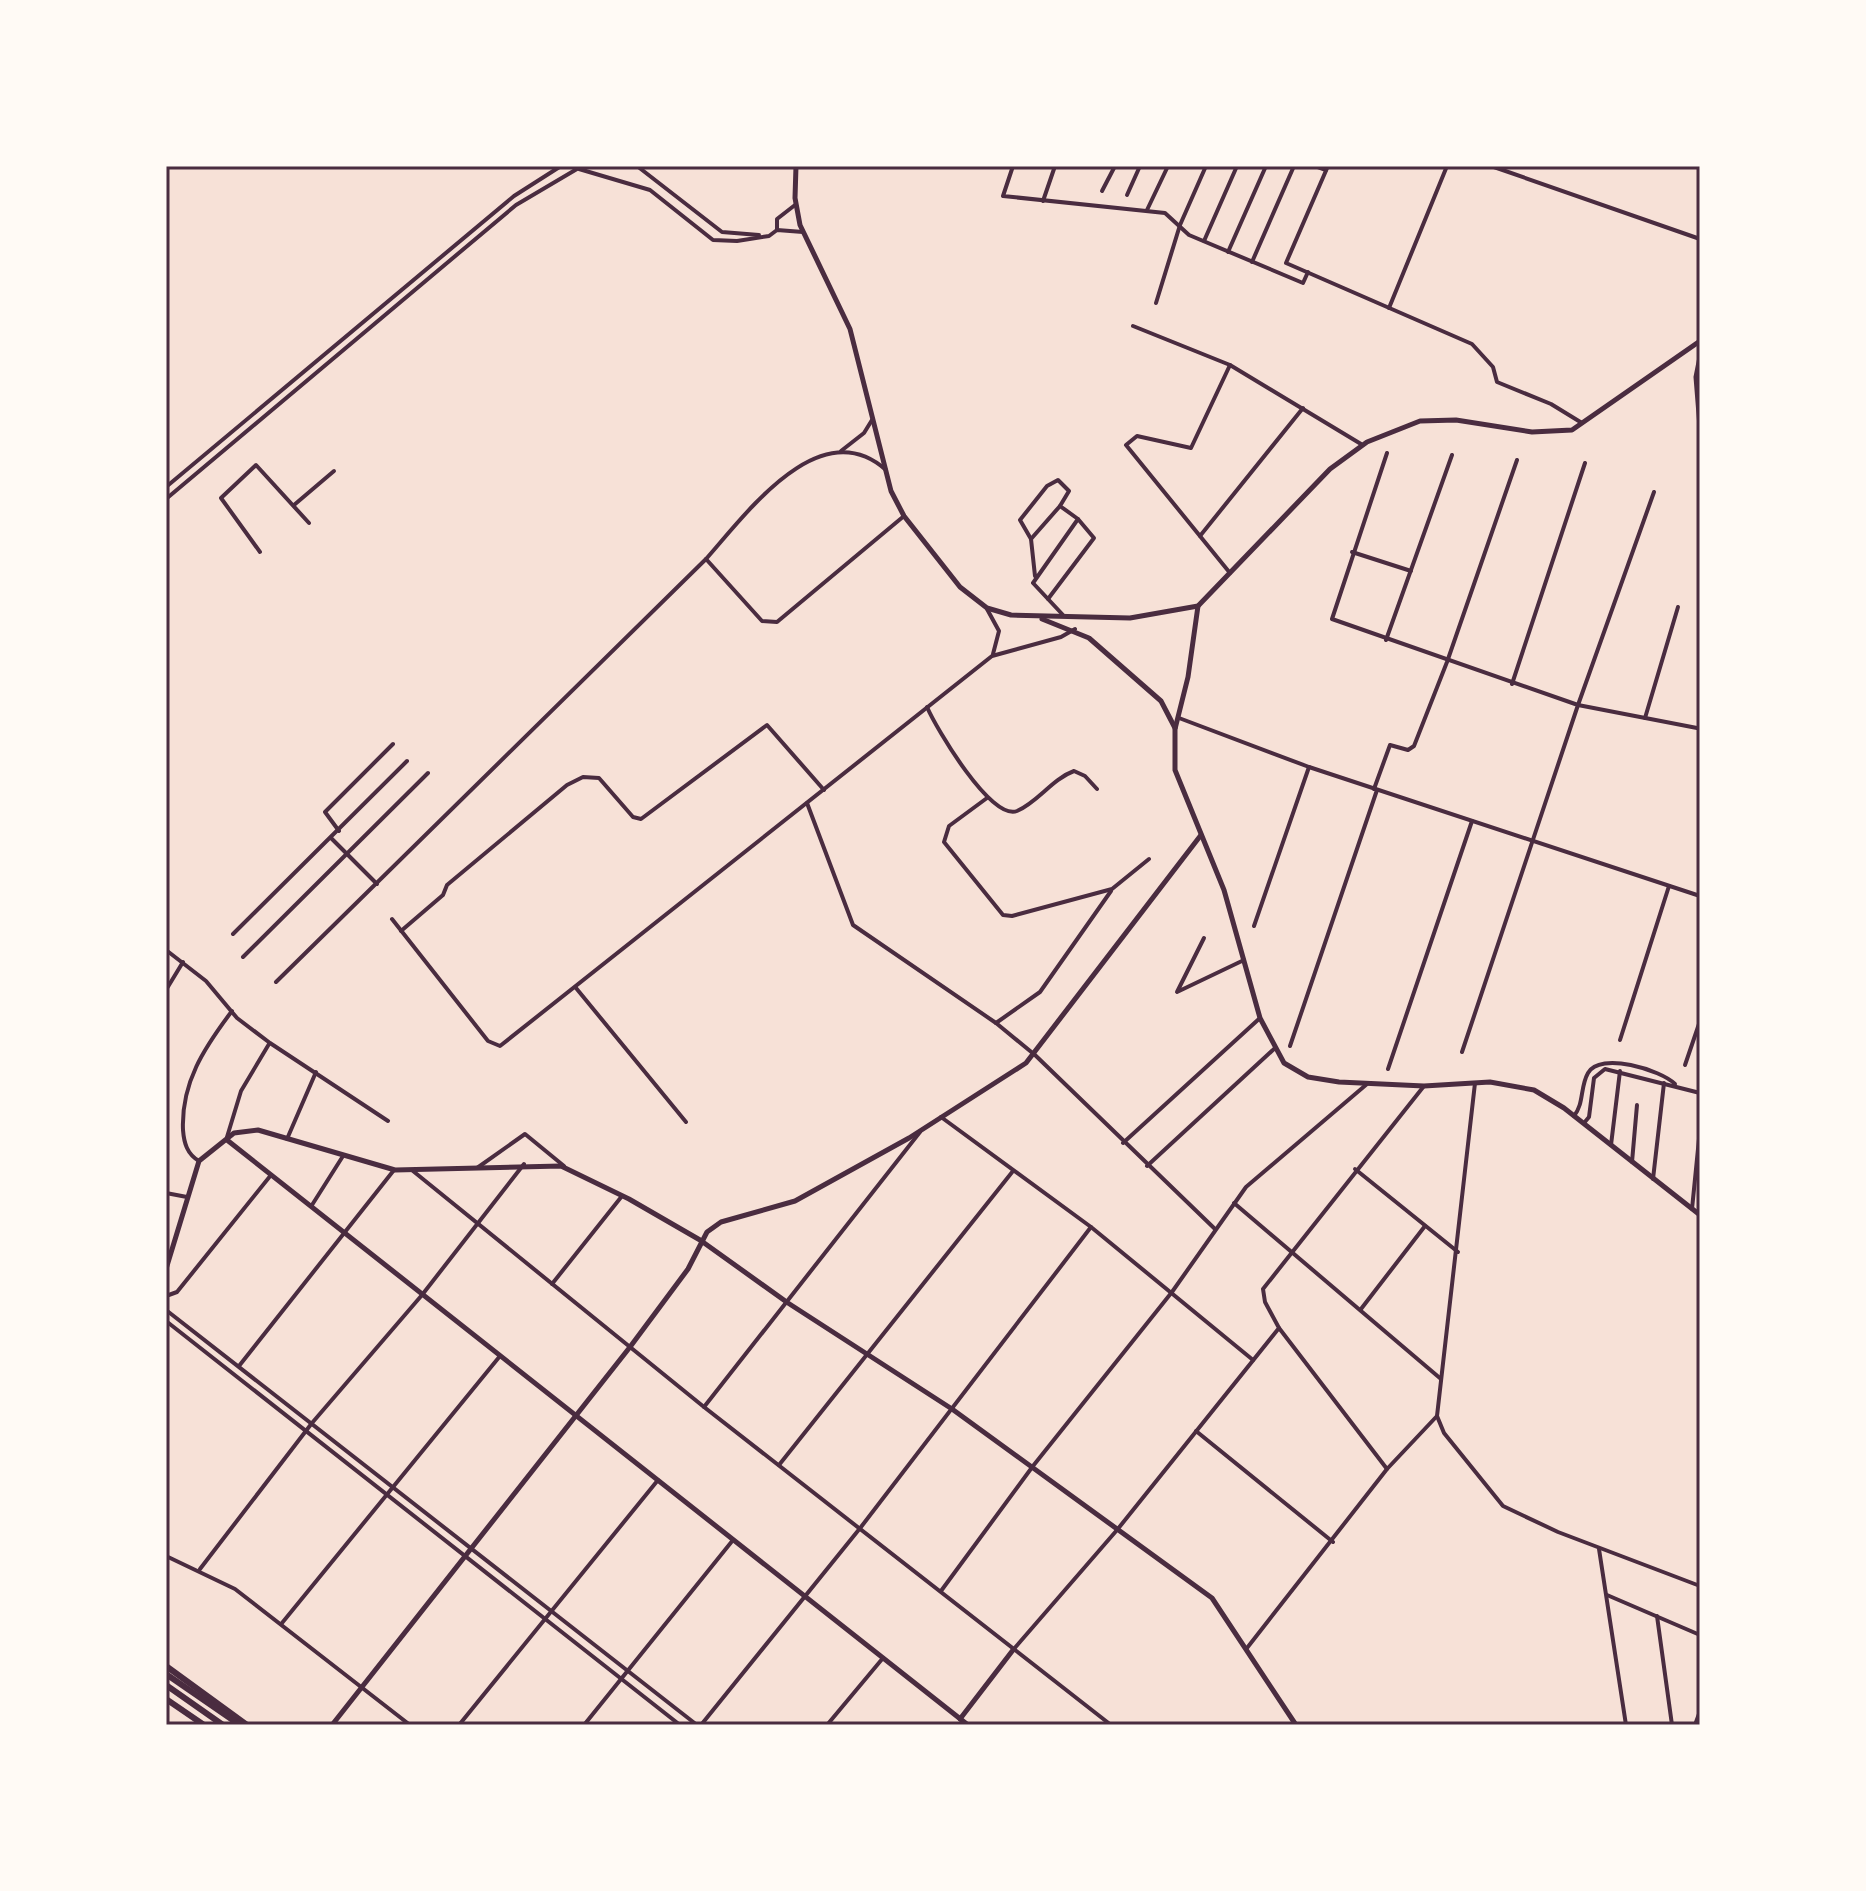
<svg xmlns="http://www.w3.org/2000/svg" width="1866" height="1891" viewBox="0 0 1866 1891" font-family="'PT Serif',serif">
<rect width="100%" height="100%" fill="#f7e1d7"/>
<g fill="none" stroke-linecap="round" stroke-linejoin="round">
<g stroke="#4a2c40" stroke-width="4">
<polyline points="637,166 722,232 759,235"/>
<polyline points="1013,166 1003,196 1165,213 1189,235 1303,283 1308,272"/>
<polyline points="1315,166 1326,170"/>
<polyline points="1328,166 1286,263 1472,344 1493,367 1497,382 1551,404 1582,423"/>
<polyline points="1491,166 1700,239"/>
<polyline points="579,169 650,190 713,240 737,241 769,236 777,230 803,232"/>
<polyline points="1102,191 1115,166"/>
<polyline points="1127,195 1140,166"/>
<polyline points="1043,201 1055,166"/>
<polyline points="1147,210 1168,166"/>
<polyline points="777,230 777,219 795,205"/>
<polyline points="1204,241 1237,166"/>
<polyline points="1228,252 1266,166"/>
<polyline points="1252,262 1294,166"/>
<polyline points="1156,303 1180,225 1206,166"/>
<polyline points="1389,308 1447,166"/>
<polyline points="1133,326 1230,365 1361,444"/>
<polyline points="1230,365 1191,448 1137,436 1126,445 1230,573"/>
<polyline points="841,451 864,433 872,420"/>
<polyline points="1387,453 1332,619 1578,705 1462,1052"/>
<polyline points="166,487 514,196 561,166"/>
<polyline points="1654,492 1578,705 1697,728"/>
<polyline points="166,499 516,205 582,166"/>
<polyline points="294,505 334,471"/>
<polyline points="1200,536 1303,408"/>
<polyline points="1031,539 1060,506"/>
<polyline points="260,552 221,498 256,465 309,523"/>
<polyline points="1352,552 1411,571"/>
<polyline points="706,559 762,621 777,622 904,516"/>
<polyline points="1035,576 1031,539 1020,520 1047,486 1058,480 1069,491 1060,506 1078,519 1033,583 1063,615"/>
<polyline points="1048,599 1094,538 1078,519"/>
<polyline points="987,609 999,631 993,654"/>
<polyline points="1386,640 1452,455"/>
<polyline points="1512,684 1585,463"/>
<path d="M927,707c9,21 64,114 90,104 21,-9 35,-32 57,-40l11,5 12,13"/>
<polyline points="1179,718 1309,767 1700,896"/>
<polyline points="1645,718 1678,607"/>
<polyline points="1374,789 1390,745 1408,750 1414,746 1447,662 1517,460"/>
<polyline points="987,798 949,826 944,842 1003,915 1012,916 1112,889 1149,859"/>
<polyline points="807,803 853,925 996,1023 1035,1055 1215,1229"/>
<polyline points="339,831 325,812 393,744"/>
<polyline points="331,838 377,884"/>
<polyline points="392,919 488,1041 500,1046 992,656 1061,637 1075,629"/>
<polyline points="1254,926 1309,767"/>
<polyline points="401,931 443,895 447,885 567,785 583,777 599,778 633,817 641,819 767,725 824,790"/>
<polyline points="233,934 407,761"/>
<polyline points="1204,938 1177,992 1244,960"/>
<polyline points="166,950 206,981 237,1018 270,1043 388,1121"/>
<polyline points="243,957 428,773"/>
<path d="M276,982l430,-423c40,-45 114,-148 180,-89"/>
<polyline points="576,988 686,1122"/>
<polyline points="166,990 183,962"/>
<polyline points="996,1023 1040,992 1111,891"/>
<polyline points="1620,1040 1669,886"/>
<polyline points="1290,1046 1377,790"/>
<polyline points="1685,1065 1700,1021"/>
<polyline points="1388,1069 1472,821"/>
<path d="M1574,1116c10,-12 6,-29 14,-43 12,-22 73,-3 87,11"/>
<polyline points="941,1117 1091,1227 1253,1360"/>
<polyline points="1584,1123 1589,1117 1594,1078 1605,1069 1700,1093"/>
<polyline points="227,1137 241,1091 269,1044"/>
<polyline points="287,1139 316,1072"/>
<polyline points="1123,1143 1260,1018"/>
<polyline points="1611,1145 1620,1071"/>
<path d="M199,1161c-12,-7 -15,-18 -16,-31 -2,-47 21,-82 49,-119"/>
<polyline points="1632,1162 1637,1105"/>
<polyline points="1147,1166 1274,1049"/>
<polyline points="477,1168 525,1134 564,1166"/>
<polyline points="1355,1169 1458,1252"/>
<polyline points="413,1171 704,1407 1111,1725"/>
<polyline points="1653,1179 1664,1083"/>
<polyline points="166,1193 187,1197"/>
<polyline points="1234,1203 1441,1379"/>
<polyline points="312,1205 343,1156"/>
<polyline points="1692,1209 1700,1129"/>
<polyline points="552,1284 622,1196"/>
<polyline points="166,1296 177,1292 271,1175"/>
<polyline points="1361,1309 1425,1226"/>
<polyline points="166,1310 697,1725"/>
<polyline points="166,1321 680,1725"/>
<polyline points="1279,1328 1387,1469"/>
<polyline points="239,1366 394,1170"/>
<polyline points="704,1407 920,1132"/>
<polyline points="1437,1416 1444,1433 1503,1506 1558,1532 1700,1586"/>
<polyline points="1196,1431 1333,1542"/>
<polyline points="779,1465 1013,1171"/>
<polyline points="1599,1549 1626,1725"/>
<polyline points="166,1556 235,1589 410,1725"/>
<polyline points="200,1569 312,1423 422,1295 524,1164"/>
<polyline points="941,1591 1033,1466 1172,1292 1246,1187 1367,1084"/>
<polyline points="1607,1595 1700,1635"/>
<polyline points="1657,1616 1672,1725"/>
<polyline points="282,1623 500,1356"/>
<polyline points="1247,1648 1387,1469 1437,1416 1475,1083"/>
<polyline points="1013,1650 1117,1530 1279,1328 1265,1302 1263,1289 1424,1086"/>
<polyline points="459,1725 658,1480"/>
<polyline points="584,1725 733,1540"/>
<polyline points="701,1725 861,1527 1091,1227"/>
<polyline points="827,1725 883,1658"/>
</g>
<g stroke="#4a2c40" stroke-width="5">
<polyline points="796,166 795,198 800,225 850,329 891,491 904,516 960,587 987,608 1011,615 1130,618 1198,606 1330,469 1367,442 1420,421 1456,420 1532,432 1572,430 1700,341"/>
<polyline points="1700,357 1696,377 1700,427"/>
<polyline points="1198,606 1188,677 1175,729 1175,770 1224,890 1260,1018 1284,1063 1308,1077 1339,1082 1424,1086 1490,1082 1534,1090 1564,1108 1700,1215"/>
<polyline points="1042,619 1089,638 1161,701 1175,728"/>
<polyline points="227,1140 968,1725"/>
<polyline points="166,1269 199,1161 234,1133 258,1130 395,1170 561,1166 629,1199 700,1240 788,1303 952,1409 1212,1598 1296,1725"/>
<polyline points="960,1719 1013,1650"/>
<polyline points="332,1725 630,1347 688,1269 707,1232 721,1222 795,1201 909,1138 1026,1063 1201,835"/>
</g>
<polyline stroke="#4a2c40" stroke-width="6" points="1696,1725 1700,1714"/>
<g stroke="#4a2c40" stroke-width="6">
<polyline points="166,1666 247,1725"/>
<polyline points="166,1674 240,1725"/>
<polyline points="166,1685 223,1725"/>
<polyline points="166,1699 204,1725"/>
</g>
</g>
<rect width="1866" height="1891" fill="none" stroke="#fffaf5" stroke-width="336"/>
<rect x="168" y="168" width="1530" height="1555" fill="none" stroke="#4a2c40" stroke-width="3"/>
</svg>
